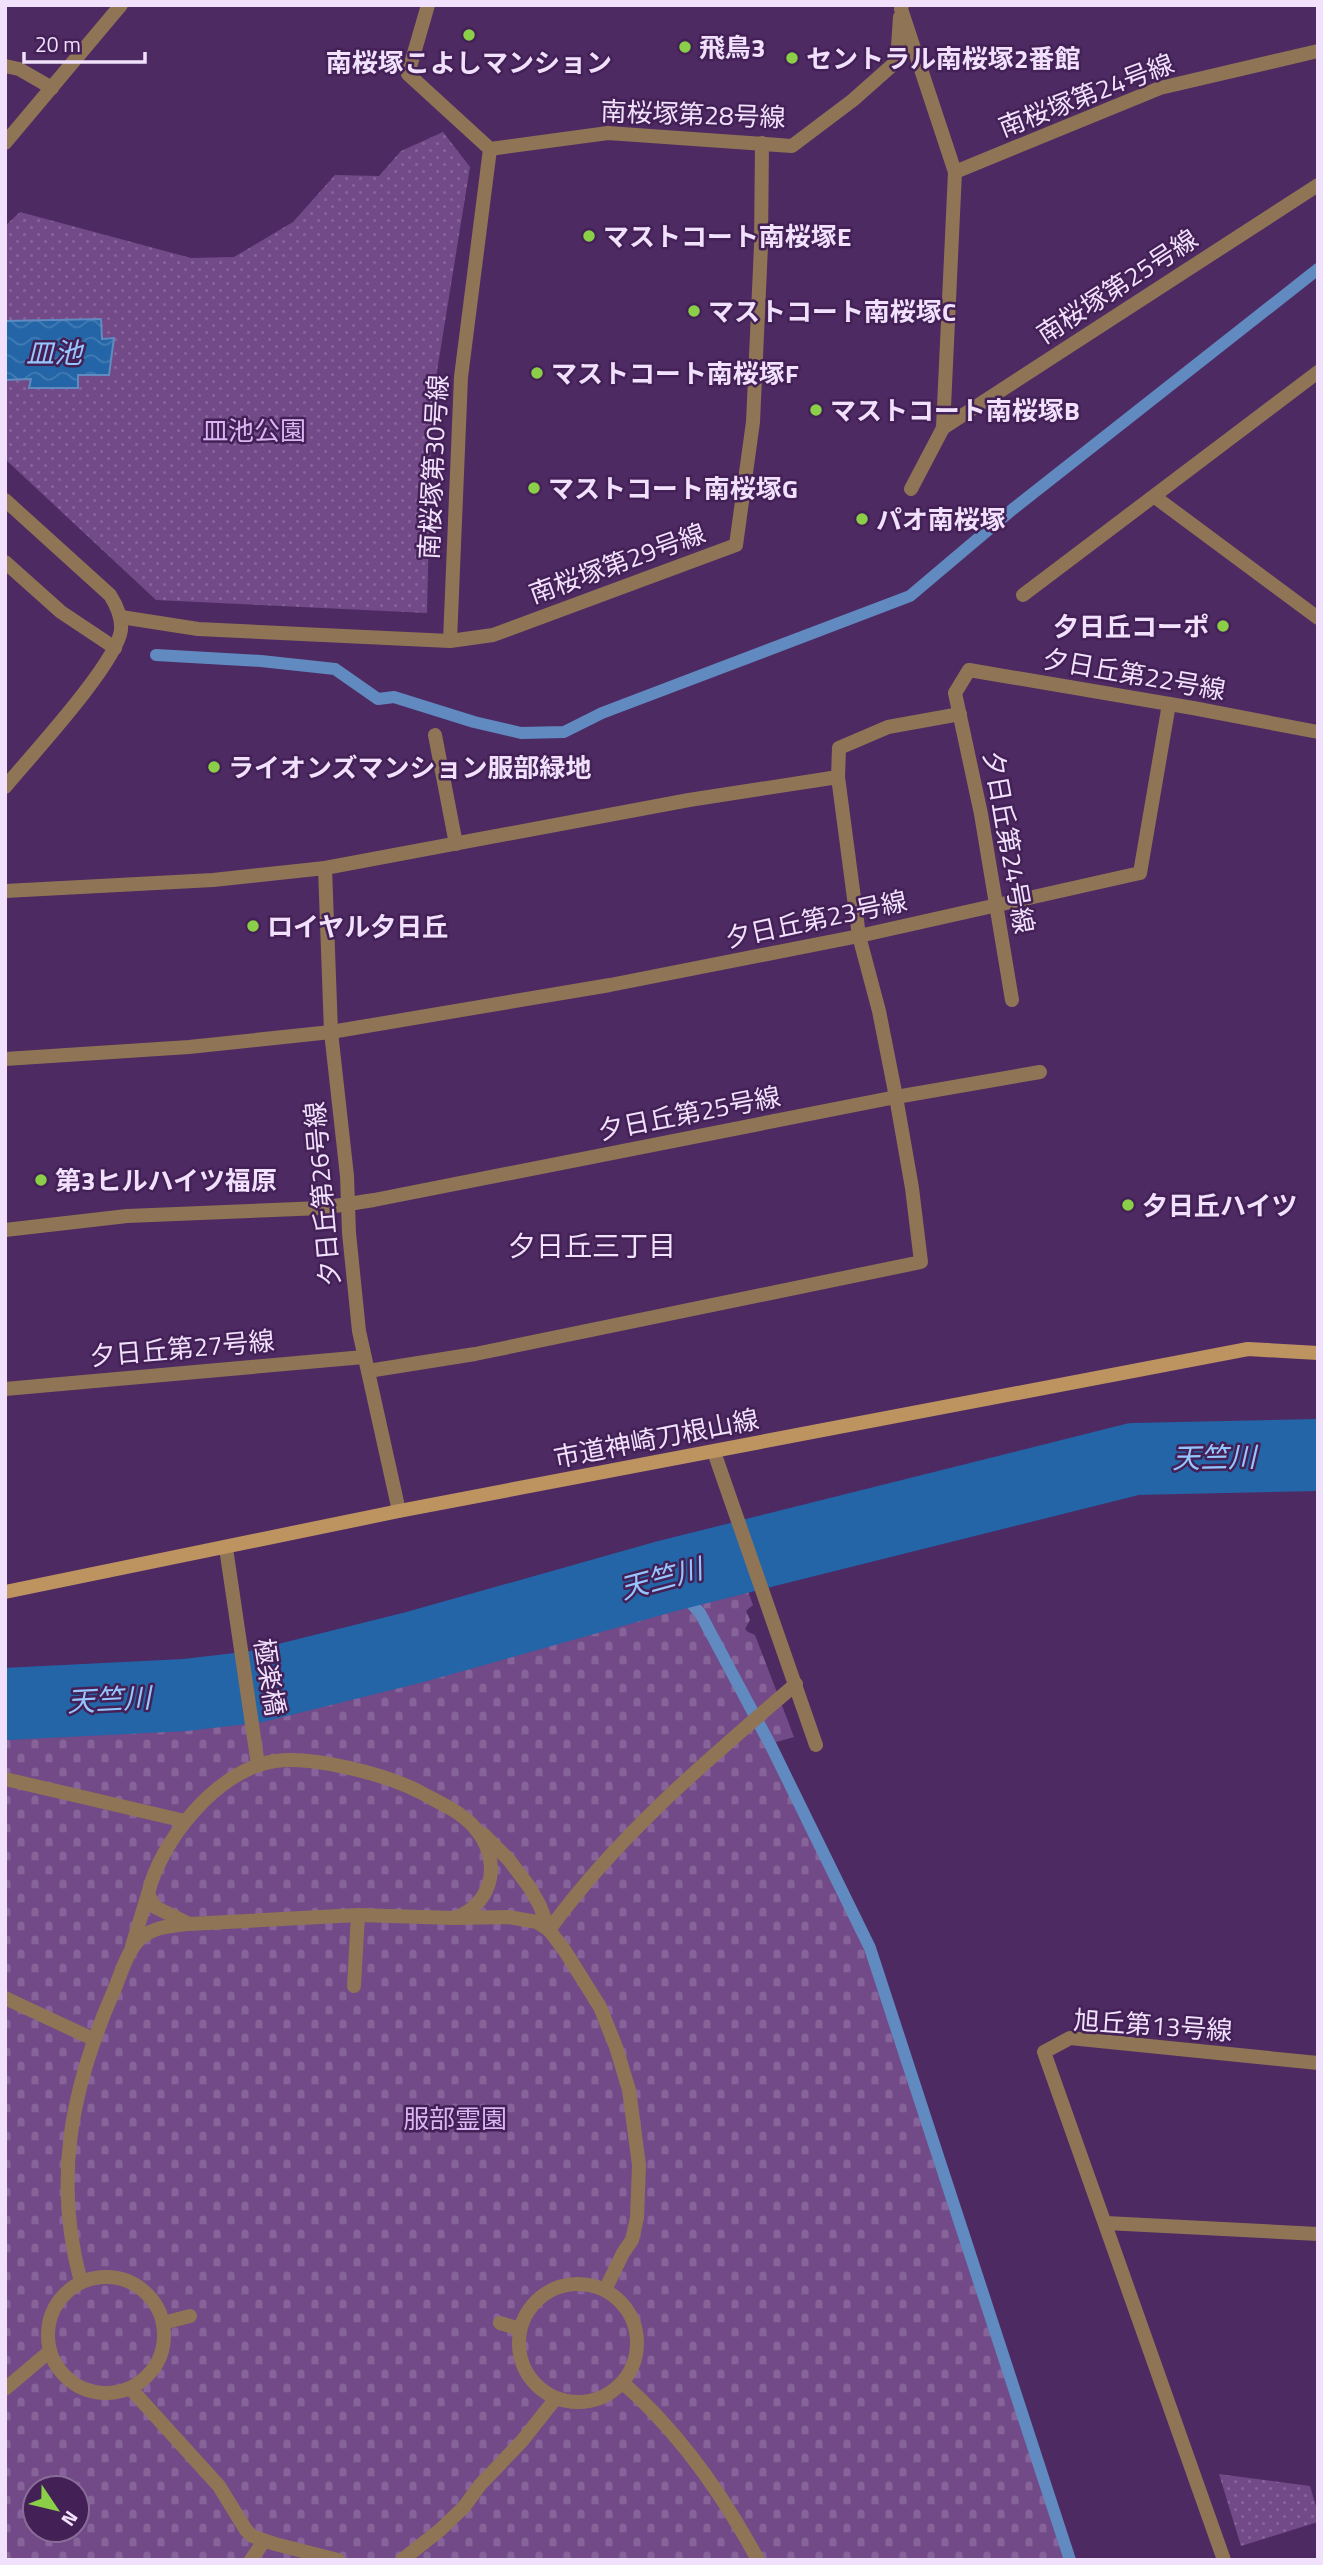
<svg xmlns="http://www.w3.org/2000/svg" width="1323" height="2565" viewBox="0 0 1323 2565" font-family="'Titillium Web','Noto Sans JP',sans-serif">
<defs>
<pattern id="grass-dots" width="8" height="8" patternUnits="userSpaceOnUse" patternTransform="scale(1.75)"><rect width="8" height="8" fill="#714a87"/><path d="M2 2h.1M6 6h.1" fill="none" stroke="#866499" stroke-width="1.8" stroke-linecap="round"/></pattern>
<pattern id="cemetery-stones" width="16" height="16" patternUnits="userSpaceOnUse" patternTransform="scale(1.75)"><rect width="16" height="16" fill="#714a87"/><path d="M2 7V4a2 2 0 0 1 4 0v3zM10 15v-3a2 2 0 0 1 4 0v3z" fill="#866499"/></pattern>
<pattern id="water-waves" width="16" height="10" patternUnits="userSpaceOnUse" patternTransform="scale(1.75)"><rect width="16" height="10" fill="#2365a7"/><path d="M0 5q4-4 8 0t8 0" fill="none" stroke="#437bb4"/></pattern>
</defs>
<rect width="100%" height="100%" fill="#4e2a62"/>
<g fill="url(#grass-dots)">
<polygon points="443,132 470,167 432,402 427,613 156,600 5,459 5,226 20,212 191,258 234,257 293,222 335,175 379,176 401,151"/>
<polygon points="1219,2474 1310,2486 1318,2513 1318,2522 1241,2546"/>
</g>
<path fill="url(#cemetery-stones)" fill-rule="evenodd" d="M745,1583l8,22 -7,6 4,9 -5,9 3,3 7,3 39,102 -28,8 100,205 198,610h-1059v-836l88,-1 180,-14 373,-97zM35,2488h42v42h-42z"/>
<polygon fill="url(#water-waves)" stroke="#618ac0" stroke-width="2" points="101,319 102,339 114,338 109,375 78,375 78,388 29,388 31,379 5,380 5,321"/>
<g fill="none" stroke-linecap="round" stroke-linejoin="round">
<g stroke="#618ac0" stroke-width="12">
<polyline points="156,655 261,661 335,669 378,699 394,697 474,722 521,733 564,732 602,713 910,596 1013,509 1318,269"/>
<polyline points="667,1576 700,1613 771,1746 870,1948 1070,2560"/>
</g>
<polyline stroke="#2365a7" stroke-width="72" points="5,1704 185,1695 254,1687 415,1647 667,1576 1134,1459 1318,1455"/>
<g stroke="#8f7555" stroke-width="14">
<polyline points="1155,497 1318,618"/>
<polyline points="1023,595 1318,372"/>
<polyline points="435,735 456,844"/>
<polyline points="226,1548 258,1765"/>
<polyline points="5,1779 185,1821"/>
<polyline points="483,1834 509,1860 530,1888 540,1906 549,1930 565,1951 600,2007 616,2047 629,2090 639,2165 637,2218 632,2240 623,2253 605,2290"/>
<path d="M455,1918c40,-15 47,-60 19,-91 -14,-16 -36,-25 -54,-35 -35,-18 -106,-36 -145,-31 -57,8 -115,80 -127,133l7,13 34,17 169,-9 97,3 53,-1 29,5 12,8"/>
<path d="M549,1930c68,-94 159,-171 247,-246"/>
<polyline points="132,1946 148,1894"/>
<polyline points="354,1986 358,1915"/>
<polyline points="5,1998 93,2039"/>
<circle cx="106" cy="2335" r="58"/>
<path d="M81,2282c-28,-101 -10,-192 31,-287 8,-17 14,-44 29,-57 13,-11 29,-12 46,-14"/>
<circle cx="578" cy="2343" r="59"/>
<polyline points="163,2323 190,2316"/>
<polyline points="500,2323 520,2329"/>
<path d="M623,2383c57,50 99,110 135,177"/>
<polyline points="5,2389 50,2351"/>
<polyline points="131,2389 219,2486 246,2530 252,2536 275,2544 338,2560"/>
<polyline points="251,2560 264,2541"/>
<polyline points="402,2560 440,2530 464,2507 480,2485 522,2441 556,2398"/>
</g>
<g stroke="#8f7555" stroke-width="14">
<polyline points="902,5 901,9 955,172 943,428 911,489"/>
<polyline points="5,66 19,69 52,88"/>
<polyline points="5,143 121,5"/>
<polyline points="490,149 608,133 792,146 853,100 897,61 900,17"/>
<polyline points="955,172 1160,88 1318,51"/>
<polyline points="943,428 1318,185"/>
<path d="M5,500l105,95c7,11 12,22 11,35 -4,33 -91,127 -116,157"/>
<polyline points="5,562 61,612 115,648"/>
<polyline points="121,617 198,629 450,641 461,377 490,149 408,74 428,5"/>
<polyline points="450,641 493,635 736,545 753,422 761,246 762,143"/>
<polyline points="325,868 331,1032 347,1176 349,1233 359,1331 399,1511"/>
<polyline points="5,891 213,880 325,868 689,800 838,777"/>
<polyline points="1012,1000 981,814 955,693 969,670 1193,708 1318,732"/>
<polyline points="5,1059 189,1047 331,1032 610,985 859,936 1140,873 1169,704"/>
<polyline points="5,1230 127,1216 322,1208 374,1200 896,1097 1040,1072"/>
<polyline points="368,1371 475,1354 921,1262 912,1188 896,1097 879,1011 859,936 838,777 839,748 888,727 960,714"/>
<polyline points="5,1389 364,1357"/>
<polyline points="714,1452 816,1745"/>
<polyline points="1106,2223 1318,2234"/>
<polyline points="1224,2560 1044,2052 1070,2038 1318,2063"/>
</g>
<polyline stroke="#bd9460" stroke-width="14" points="5,1592 399,1511 1248,1349 1318,1353"/>
</g>
<g fill="#8bce47" stroke="#432056" stroke-width="2.5">
<circle cx="469" cy="35" r="7"/>
<circle cx="685" cy="47" r="7"/>
<circle cx="792" cy="58" r="7"/>
<circle cx="589" cy="236" r="7"/>
<circle cx="694" cy="311" r="7"/>
<circle cx="537" cy="373" r="7"/>
<circle cx="816" cy="410" r="7"/>
<circle cx="534" cy="488" r="7"/>
<circle cx="862" cy="519" r="7"/>
<circle cx="1223" cy="626" r="7"/>
<circle cx="214" cy="767" r="7"/>
<circle cx="253" cy="926" r="7"/>
<circle cx="41" cy="1180" r="7"/>
<circle cx="1128" cy="1205" r="7"/>
</g>
<g text-anchor="middle" dominant-baseline="central" stroke-width="5" stroke-linejoin="round" paint-order="stroke">
<g font-size="26" font-weight="bold" fill="#f1e1fc" stroke="#432056" text-anchor="start">
<text x="699" y="47">飛鳥3</text>
<text x="806" y="58">セントラル南桜塚2番館</text>
<text x="469" y="62" text-anchor="middle">南桜塚こよしマンション</text>
<text x="603" y="236">マストコート南桜塚E</text>
<text x="708" y="311">マストコート南桜塚C</text>
<text x="551" y="373">マストコート南桜塚F</text>
<text x="830" y="410">マストコート南桜塚B</text>
<text x="548" y="488">マストコート南桜塚G</text>
<text x="876" y="519">パオ南桜塚</text>
<text x="1209" y="626" text-anchor="end">夕日丘コーポ</text>
<text x="228" y="767">ライオンズマンション服部緑地</text>
<text x="267" y="926">ロイヤル夕日丘</text>
<text x="55" y="1180">第3ヒルハイツ福原</text>
<text x="1142" y="1205">夕日丘ハイツ</text>
</g>
<g font-size="26" fill="#f1e1fc" stroke="#432056">
<text transform="translate(1086 95) rotate(-21)">南桜塚第24号線</text>
<text transform="translate(693 114) rotate(2)">南桜塚第28号線</text>
<text transform="translate(1117 286) rotate(-33)">南桜塚第25号線</text>
<text transform="translate(433 467) rotate(-87)">南桜塚第30号線</text>
<text transform="translate(617 563) rotate(-20)">南桜塚第29号線</text>
<text transform="translate(1134 674) rotate(10)">夕日丘第22号線</text>
<text transform="translate(1009 842) rotate(80)">夕日丘第24号線</text>
<text transform="translate(816 919) rotate(-12)">夕日丘第23号線</text>
<text transform="translate(689 1113) rotate(-11)">夕日丘第25号線</text>
<text transform="translate(322 1194) rotate(-95)">夕日丘第26号線</text>
<text transform="translate(182 1348) rotate(-5)">夕日丘第27号線</text>
<text transform="translate(656 1438) rotate(-11)">市道神崎刀根山線</text>
<text transform="translate(270 1677) rotate(81)">極楽橋</text>
<text transform="translate(1153 2025) rotate(4)">旭丘第13号線</text>
</g>
<g font-size="26" fill="#dbb6f3" stroke="#432056">
<text x="254" y="430">皿池公園</text>
<text x="455" y="2118">服部霊園</text>
</g>
<g font-size="28" font-style="italic" fill="#96c6fd" stroke="#432056">
<text x="54" y="352">皿池</text>
<text transform="translate(1214 1457) rotate(-1)">天竺川</text>
<text transform="translate(661 1578) rotate(-15)">天竺川</text>
<text transform="translate(109 1699) rotate(-3)">天竺川</text>
</g>
<g font-size="28" fill="#f1e1fc" stroke="#432056">
<text x="592" y="1245">夕日丘三丁目</text>
</g>
</g>
<rect width="1323" height="2565" fill="none" stroke="#f1e1fc" stroke-width="14"/>
<g transform="translate(56 2509) rotate(125)"><circle r="33" fill="#432056" stroke="#896d98" stroke-width="2"/>
<path d="M0-5L12 26L0 18L-12 26Z" fill="#8bce47"/>
<text y="-10" font-size="19" font-weight="bold" text-anchor="middle" fill="#f1e1fc">N</text>
</g>
<path d="M24 52v10h121v-10" fill="none" stroke="#f1e1fc" stroke-width="3.5"/>
<text x="35" y="52" font-size="21" fill="#f1e1fc" stroke="#432056" stroke-width="5" paint-order="stroke">20 m</text>
</svg>
